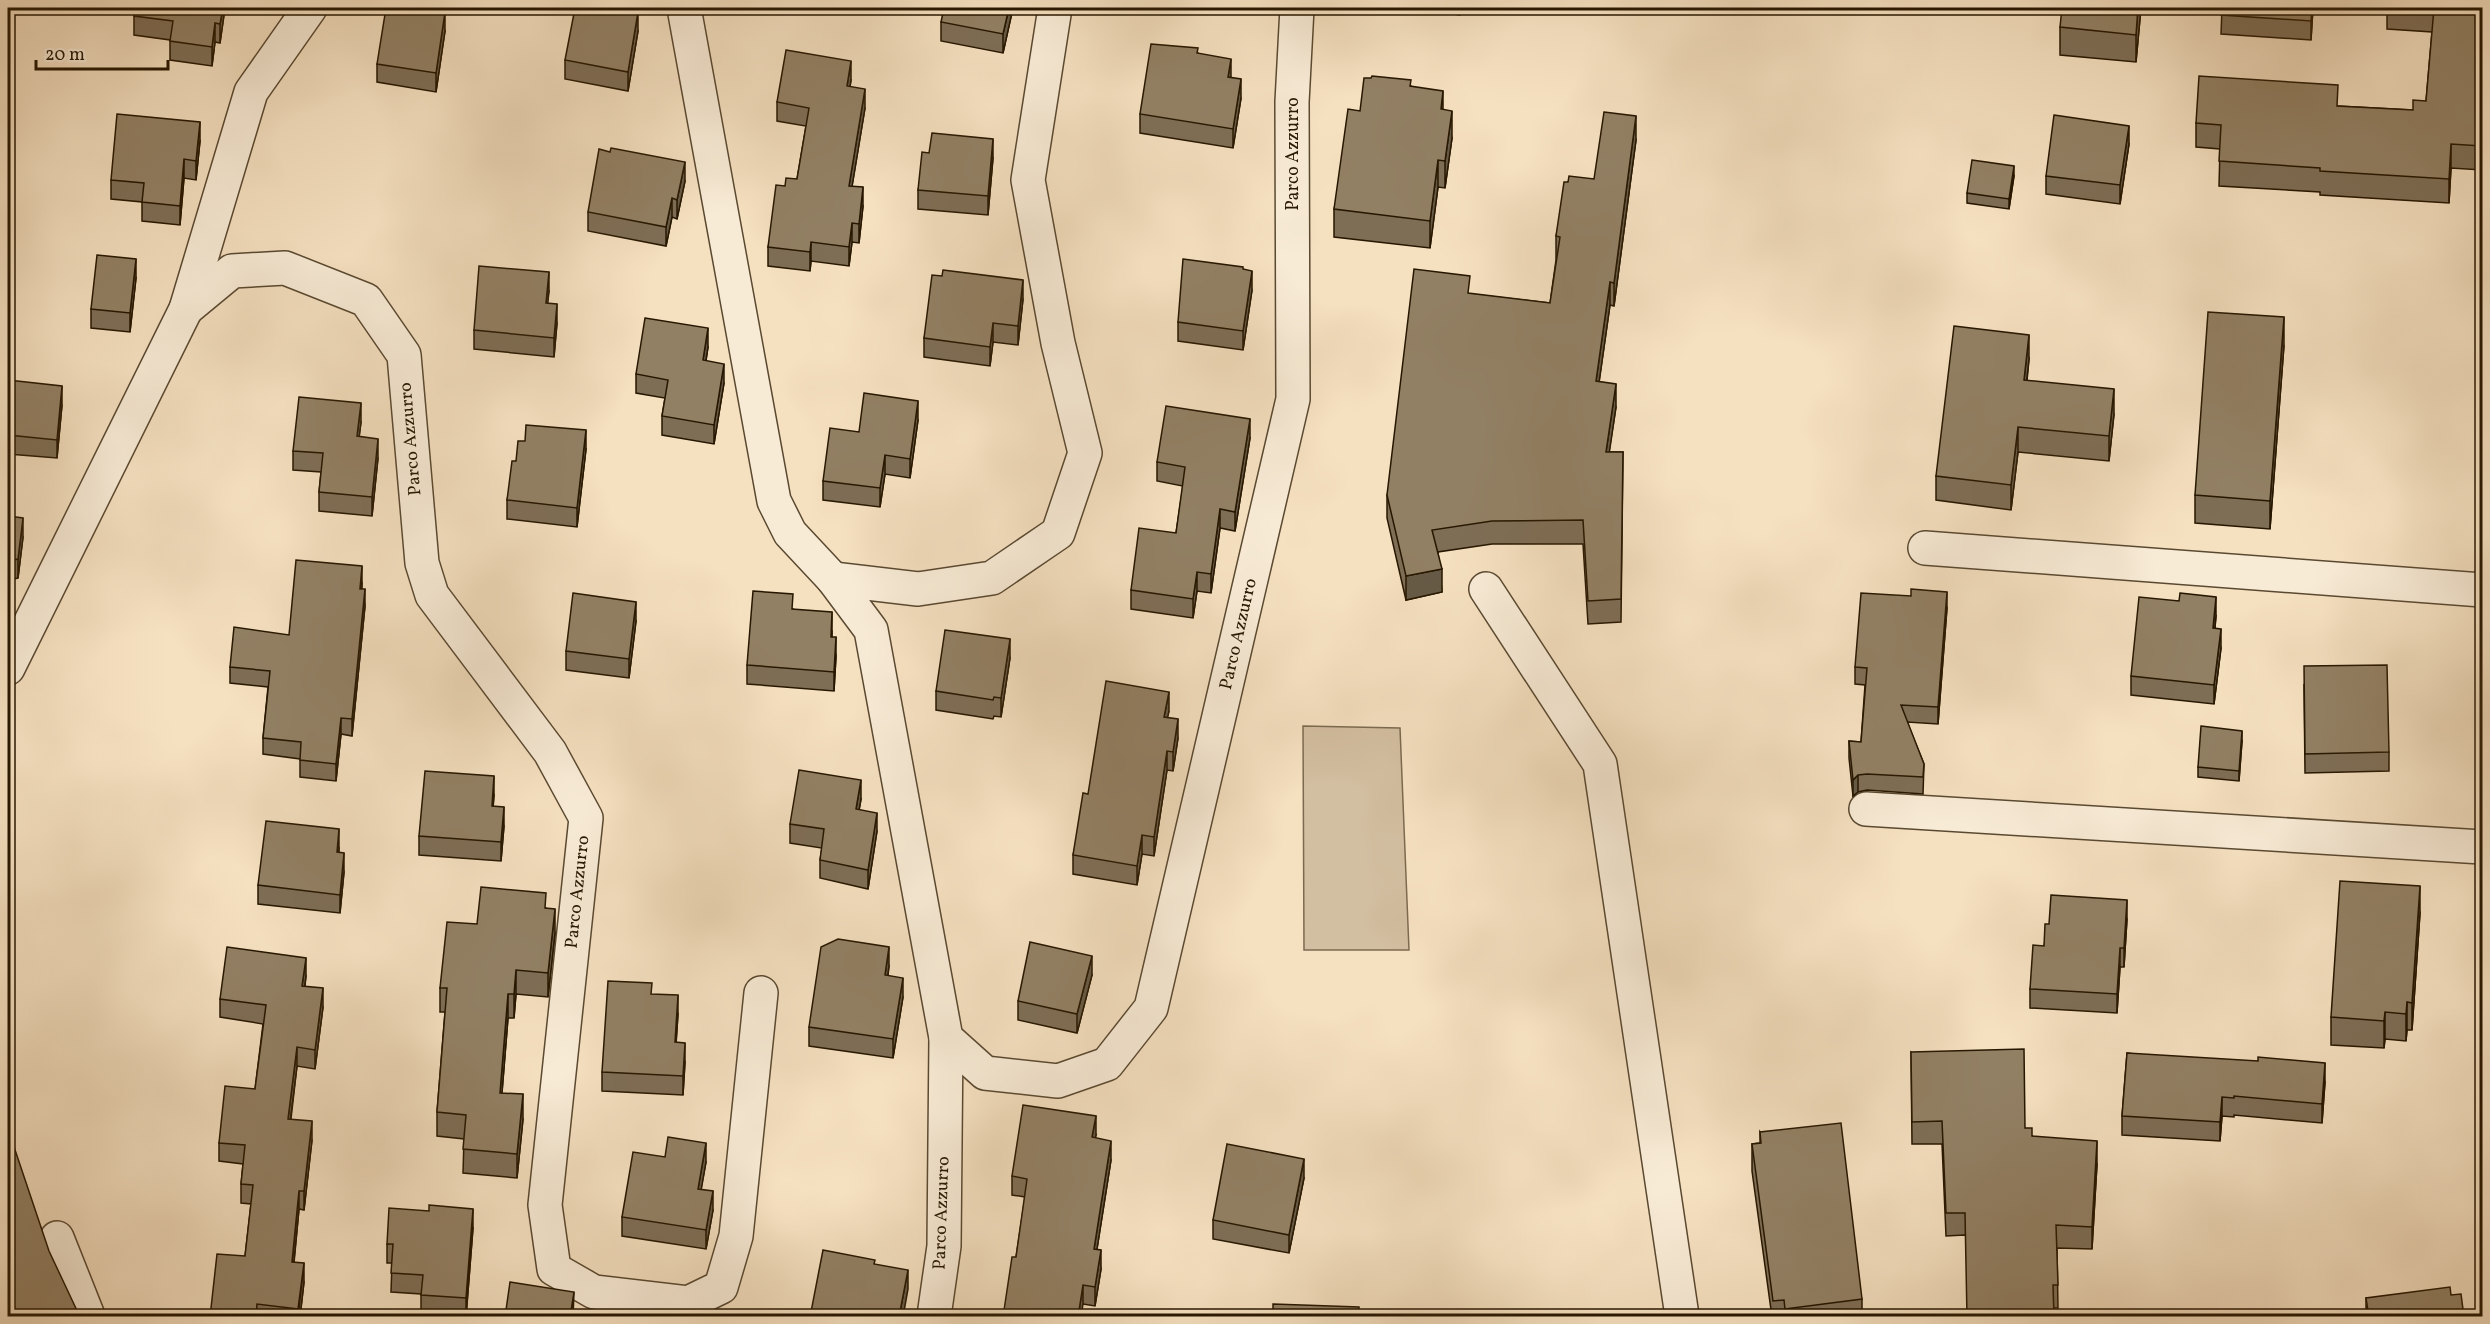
<svg xmlns="http://www.w3.org/2000/svg" width="2490" height="1324" viewBox="0 0 2490 1324" font-family="Vollkorn,serif">
<rect width="100%" height="100%" fill="#f5e0c0"/>
<filter id="stains"><feTurbulence type="fractalNoise" baseFrequency=".00333" numOctaves="4"/><feColorMatrix values="0 0 0 0 .2 0 0 0 0 .09 0 0 0 0 .02 0 0 0 .5 -.17"/></filter>
<radialGradient id="worn" r=".72"><stop offset=".6" stop-color="#630" stop-opacity="0"/><stop offset="1" stop-color="#630" stop-opacity=".3"/></radialGradient>
<polygon fill="#d2bea0" stroke="#7c6a50" stroke-width="1.5" points="1303,726 1400,728 1409,950 1304,950"/>
<g fill="none" stroke-linecap="round" stroke-linejoin="round">
<defs>
<g id="street">
<polyline points="684,8 774,501 790,533 833,579 871,630 946,1038 985,1073 1058,1081 1107,1064 1151,1008 1293,399 1292,102 1297,8"/>
<polyline points="186,309 232,271 285,268 366,300 404,355 422,563 432,595 550,752 586,818 545,1205 554,1269 594,1292 688,1303 721,1287 736,1236 761,993"/>
<polyline points="1925,548 2482,590"/>
<polyline points="833,579 918,589 992,578 1058,533 1085,453 1058,343 1028,180 1055,8"/>
<polyline points="1486,589 1600,764 1682,1316"/>
<polyline points="8,668 186,309 251,92 310,8"/>
<polyline points="1866,809 2482,847"/>
<polyline points="57,1238 88,1316"/>
<polyline points="934,1316 944,1246 946,1038"/>
</g>
</defs>
<use href="#street" stroke="#5a4931" stroke-width="36"/>
<use href="#street" stroke="#f8ebd6" stroke-width="33"/>
</g>
<g fill="#7e6e56" stroke="#271701" stroke-width="1.5">
<polygon points="225,8 220,43 215,42 212,66 170,60 170,40 134,35 134,16"/>
<polygon points="1013,8 1003,53 941,41 941,22"/>
<polygon points="1412,8 1461,8 1460,15"/>
<polygon points="2141,8 2136,62 2060,55 2060,27"/>
<polygon points="2222,8 2313,8 2311,40 2221,34"/>
<polygon points="2387,8 2482,8 2482,170 2451,168 2449,203 2320,195 2320,192 2219,186 2220,149 2196,147 2196,123 2338,106 2413,110 2426,101 2432,32 2387,29"/>
<polygon points="445,31 436,92 377,82 377,64"/>
<polygon points="638,31 628,91 565,79 565,60"/>
<polygon points="1198,53 1231,78 1241,98 1233,148 1140,133 1140,114"/>
<polygon points="851,80 850,87 865,108 852,186 863,206 859,243 852,242 849,266 811,261 810,271 768,266 768,247 785,186 797,179 806,126 777,121 777,102"/>
<polygon points="1411,86 1443,110 1452,138 1445,188 1438,187 1430,248 1334,237 1334,209 1360,111"/>
<polygon points="1636,140 1614,306 1610,305 1599,382 1616,407 1609,452 1623,452 1621,622 1588,624 1583,544 1492,544 1438,552 1442,592 1406,600 1387,518 1387,495 1470,294 1550,303 1556,260 1556,236 1568,182 1594,179"/>
<polygon points="200,141 196,180 184,178 180,225 142,221 142,202 111,199 111,180"/>
<polygon points="2129,144 2120,204 2046,194 2046,176"/>
<polygon points="929,153 993,158 988,215 918,209 918,190"/>
<polygon points="2014,176 2009,209 1967,203 1967,193"/>
<polygon points="685,181 677,219 672,217 666,246 588,231 588,212"/>
<polygon points="1243,269 1252,290 1243,350 1178,341 1178,322"/>
<polygon points="942,276 1023,299 1018,345 993,342 990,366 924,357 924,338"/>
<polygon points="136,278 130,332 91,328 91,309"/>
<polygon points="549,291 547,303 557,323 554,357 474,349 474,330"/>
<polygon points="2284,345 2270,529 2195,523 2195,495"/>
<polygon points="708,347 706,361 724,383 714,444 662,435 662,416 665,398 636,393 636,374"/>
<polygon points="2029,359 2027,381 2114,414 2109,461 2018,452 2011,510 1936,500 1936,476"/>
<polygon points="8,380 62,405 57,458 8,454"/>
<polygon points="918,420 910,478 885,474 880,507 823,500 823,481 859,432"/>
<polygon points="361,422 359,437 378,458 372,516 319,511 319,492 321,472 293,470 293,451"/>
<polygon points="1250,438 1235,531 1220,528 1211,593 1197,591 1193,618 1131,609 1131,590 1176,533 1183,486 1157,481 1157,462"/>
<polygon points="586,449 577,527 507,519 507,500 516,461"/>
<polygon points="8,516 23,537 18,578 8,580"/>
<polygon points="362,583 362,589 365,606 352,736 341,734 336,781 300,777 300,759 263,754 263,738 268,687 230,683 230,667 289,635"/>
<polygon points="1947,608 1938,724 1907,722 1924,764 1923,794 1867,790 1858,792 1853,796 1849,758 1849,741 1861,742 1865,685 1855,684 1855,667"/>
<polygon points="793,609 832,631 832,637 836,656 834,691 747,684 747,665"/>
<polygon points="2216,616 2215,628 2221,648 2214,704 2131,695 2131,676"/>
<polygon points="636,621 629,678 566,670 566,651"/>
<polygon points="1010,658 1001,717 994,716 993,719 936,710 936,691"/>
<polygon points="2482,676 2482,822 2477,822 2477,788 2476,787 2476,762"/>
<polygon points="2304,685 2389,752 2389,771 2305,773"/>
<polygon points="1169,711 1167,717 1178,738 1173,771 1167,770 1154,856 1142,854 1137,885 1073,874 1073,855 1088,794"/>
<polygon points="2242,741 2239,781 2198,777 2198,767"/>
<polygon points="494,795 493,806 504,826 501,861 419,855 419,836"/>
<polygon points="861,799 859,810 877,831 868,889 820,878 820,860 822,848 790,843 790,824"/>
<polygon points="339,848 339,853 344,872 340,913 258,904 258,885"/>
<polygon points="546,908 555,933 548,997 516,994 514,1018 508,1018 502,1093 523,1119 517,1178 463,1173 464,1139 437,1136 437,1112 445,1012 440,1012 440,988 477,924"/>
<polygon points="2420,913 2412,1030 2407,1030 2406,1041 2385,1039 2384,1048 2331,1045 2331,1017"/>
<polygon points="2127,919 2124,967 2120,967 2117,1013 2030,1008 2030,989 2044,946 2049,924"/>
<polygon points="889,966 888,976 903,997 893,1058 809,1046 809,1027"/>
<polygon points="1092,975 1077,1033 1018,1020 1018,1001"/>
<polygon points="306,976 305,986 323,1007 315,1069 297,1066 291,1119 312,1140 304,1210 299,1209 294,1263 304,1282 300,1317 210,1317 245,1256 251,1204 241,1203 241,1184 243,1164 219,1161 219,1143 255,1089 263,1024 220,1017 220,999"/>
<polygon points="678,1014 676,1042 685,1062 683,1095 602,1091 602,1072"/>
<polygon points="1911,1052 2025,1128 2032,1136 2097,1164 2092,1249 2057,1248 2058,1308 2054,1308 1965,1235 1946,1236 1942,1144 1912,1144"/>
<polygon points="2127,1053 2325,1082 2322,1123 2234,1115 2234,1117 2222,1116 2220,1141 2122,1135 2122,1116"/>
<polygon points="1760,1132 1862,1299 1862,1317 1772,1317 1752,1171 1752,1144 1760,1143"/>
<polygon points="1096,1135 1095,1138 1111,1160 1097,1249 1101,1269 1095,1306 1083,1304 1016,1257 1025,1197 1012,1195 1012,1176"/>
<polygon points="665,1157 706,1162 701,1189 713,1210 706,1249 622,1236 622,1217"/>
<polygon points="1304,1178 1289,1253 1213,1239 1213,1220"/>
<polygon points="473,1228 466,1317 421,1314 421,1294 391,1292 392,1263 387,1263 387,1244"/>
<polygon points="2451,1295 2464,1317 2366,1317 2366,1298"/>
</g>
<g fill="#665a46" stroke="#271701" stroke-width="1.5">
<polygon points="223,8 225,8 220,43 220,24"/>
<polygon points="1009,8 1013,8 1003,53 1003,34"/>
<polygon points="2138,8 2141,8 2136,62 2136,35"/>
<polygon points="2312,8 2313,8 2311,40 2311,21"/>
<polygon points="445,12 445,31 436,92 436,73"/>
<polygon points="638,12 638,31 628,91 628,72"/>
<polygon points="215,23 215,42 212,66 212,47"/>
<polygon points="1231,59 1231,78 1228,77"/>
<polygon points="851,61 851,80 847,105 847,86"/>
<polygon points="1241,79 1241,98 1233,148 1233,129"/>
<polygon points="865,89 865,108 849,205 849,186"/>
<polygon points="1443,91 1443,118 1441,109"/>
<polygon points="1452,111 1452,138 1445,188 1445,161"/>
<polygon points="1636,116 1636,140 1614,306 1614,283"/>
<polygon points="200,122 200,141 196,180 196,161"/>
<polygon points="2129,126 2129,144 2120,204 2120,185"/>
<polygon points="993,139 993,158 988,215 988,196"/>
<polygon points="2451,144 2451,168 2449,203 2449,179"/>
<polygon points="184,159 184,178 180,225 180,206"/>
<polygon points="1438,160 1438,187 1430,248 1430,221"/>
<polygon points="685,162 685,181 677,219 677,200"/>
<polygon points="2014,166 2014,176 2009,209 2009,199"/>
<polygon points="863,187 863,206 859,243 859,224"/>
<polygon points="672,198 672,217 666,246 666,227"/>
<polygon points="852,223 852,242 849,266 849,247"/>
<polygon points="811,242 811,261 810,271 810,252"/>
<polygon points="136,259 136,278 130,332 130,313"/>
<polygon points="1252,271 1252,290 1243,350 1243,331"/>
<polygon points="549,272 549,291 546,322 546,303"/>
<polygon points="1023,280 1023,299 1018,345 1018,326"/>
<polygon points="1610,282 1610,305 1596,404 1596,381"/>
<polygon points="557,304 557,323 554,357 554,338"/>
<polygon points="2284,317 2284,345 2270,529 2270,501"/>
<polygon points="993,323 993,342 990,366 990,347"/>
<polygon points="708,328 708,347 703,379 703,360"/>
<polygon points="2029,335 2029,359 2024,405 2024,380"/>
<polygon points="724,364 724,383 714,444 714,425"/>
<polygon points="1616,384 1616,407 1606,475 1606,452"/>
<polygon points="62,386 62,405 57,458 57,440"/>
<polygon points="2114,389 2114,414 2109,461 2109,436"/>
<polygon points="918,401 918,420 910,478 910,459"/>
<polygon points="361,403 361,422 357,455 357,436"/>
<polygon points="1250,419 1250,438 1235,531 1235,512"/>
<polygon points="2018,427 2018,452 2011,510 2011,485"/>
<polygon points="586,430 586,449 577,527 577,508"/>
<polygon points="378,439 378,458 372,516 372,497"/>
<polygon points="885,455 885,474 880,507 880,488"/>
<polygon points="1220,509 1220,528 1211,593 1211,574"/>
<polygon points="23,518 23,537 18,578 18,559"/>
<polygon points="362,566 362,583 360,605 360,589"/>
<polygon points="1442,569 1442,592 1406,600 1406,576"/>
<polygon points="1197,572 1197,591 1193,618 1193,599"/>
<polygon points="365,589 365,606 352,736 352,719"/>
<polygon points="1947,592 1947,608 1938,724 1938,707"/>
<polygon points="2216,597 2216,616 2213,647 2213,628"/>
<polygon points="636,602 636,621 629,678 629,659"/>
<polygon points="832,612 832,631 831,655 831,637"/>
<polygon points="2221,629 2221,648 2214,704 2214,685"/>
<polygon points="836,637 836,656 834,691 834,672"/>
<polygon points="1010,639 1010,658 1001,717 1001,698"/>
<polygon points="1169,692 1169,711 1164,735 1164,717"/>
<polygon points="341,718 341,734 336,781 336,764"/>
<polygon points="1178,719 1178,738 1173,771 1173,752"/>
<polygon points="2242,731 2242,741 2239,781 2239,771"/>
<polygon points="1167,751 1167,770 1154,856 1154,837"/>
<polygon points="1858,775 1858,792 1853,796 1853,780"/>
<polygon points="494,776 494,795 492,825 492,806"/>
<polygon points="861,780 861,799 856,828 856,809"/>
<polygon points="504,807 504,826 501,861 501,842"/>
<polygon points="877,813 877,831 868,889 868,870"/>
<polygon points="339,829 339,848 337,871 337,852"/>
<polygon points="1142,835 1142,854 1137,885 1137,866"/>
<polygon points="344,853 344,872 340,913 340,895"/>
<polygon points="2420,886 2420,913 2412,1030 2412,1003"/>
<polygon points="2127,900 2127,919 2124,967 2124,948"/>
<polygon points="555,909 555,933 548,997 548,973"/>
<polygon points="889,947 889,966 885,994 885,975"/>
<polygon points="2120,948 2120,967 2117,1013 2117,994"/>
<polygon points="1092,956 1092,975 1077,1033 1077,1014"/>
<polygon points="306,958 306,976 302,1005 302,986"/>
<polygon points="516,970 516,994 514,1018 514,994"/>
<polygon points="903,978 903,997 893,1058 893,1039"/>
<polygon points="323,988 323,1007 315,1069 315,1050"/>
<polygon points="508,994 508,1018 500,1117 500,1093"/>
<polygon points="678,995 678,1014 675,1061 675,1042"/>
<polygon points="2407,1002 2407,1030 2406,1041 2406,1014"/>
<polygon points="2385,1012 2385,1039 2384,1048 2384,1021"/>
<polygon points="685,1043 685,1062 683,1095 683,1076"/>
<polygon points="297,1047 297,1066 288,1138 288,1119"/>
<polygon points="2325,1063 2325,1082 2322,1123 2322,1104"/>
<polygon points="523,1094 523,1119 517,1178 517,1154"/>
<polygon points="2222,1097 2222,1116 2220,1141 2220,1122"/>
<polygon points="1096,1116 1096,1135 1092,1156 1092,1137"/>
<polygon points="312,1121 312,1140 304,1210 304,1191"/>
<polygon points="1111,1141 1111,1160 1094,1268 1094,1249"/>
<polygon points="2097,1141 2097,1164 2092,1249 2092,1227"/>
<polygon points="706,1143 706,1162 698,1208 698,1189"/>
<polygon points="1304,1159 1304,1178 1289,1253 1289,1235"/>
<polygon points="299,1191 299,1209 292,1281 292,1262"/>
<polygon points="713,1191 713,1210 706,1249 706,1230"/>
<polygon points="473,1209 473,1228 466,1317 466,1298"/>
<polygon points="1101,1250 1101,1269 1095,1306 1095,1287"/>
<polygon points="304,1263 304,1282 300,1317 298,1317"/>
<polygon points="908,1270 908,1289 903,1317 899,1317"/>
<polygon points="1083,1285 1083,1304 1081,1317 1078,1317"/>
<polygon points="574,1292 573,1317 570,1317"/>
</g>
<g fill="#928064" stroke="#271701" stroke-width="1.5">
<polygon points="135,8 223,8 220,24 215,23 212,47 170,41 173,21 134,16"/>
<polygon points="386,8 411,8 445,12 436,73 377,64"/>
<polygon points="575,8 613,8 638,12 628,72 565,60"/>
<polygon points="944,8 1009,8 1003,34 941,22"/>
<polygon points="2062,8 2138,8 2136,35 2060,27"/>
<polygon points="2222,8 2312,8 2311,21 2221,15"/>
<polygon points="2427,8 2482,8 2482,146 2451,144 2449,179 2320,171 2320,168 2219,161 2221,125 2196,123 2199,76 2338,85 2337,106 2413,110 2413,100 2426,101 2434,8"/>
<polygon points="1151,44 1198,48 1197,53 1231,59 1228,77 1241,79 1233,129 1140,114"/>
<polygon points="786,50 851,61 847,86 865,89 849,186 863,187 859,224 852,223 849,247 811,242 810,252 768,247 776,185 785,186 786,178 797,179 809,108 777,102"/>
<polygon points="1372,76 1411,80 1410,86 1443,91 1441,109 1452,111 1445,161 1438,160 1430,221 1334,209 1348,109 1360,111 1364,78 1371,78"/>
<polygon points="1604,112 1636,116 1614,283 1610,282 1596,381 1616,384 1606,452 1623,452 1621,599 1588,601 1583,520 1492,521 1432,530 1442,569 1406,576 1387,495 1414,269 1470,276 1468,293 1550,303 1560,237 1556,236 1564,182 1568,182 1569,176 1594,179"/>
<polygon points="117,114 200,122 196,161 184,159 180,206 142,202 144,183 111,180"/>
<polygon points="2054,115 2129,126 2120,185 2046,176"/>
<polygon points="932,133 993,139 988,196 918,190 922,152 929,153"/>
<polygon points="611,148 685,162 677,200 672,198 666,227 588,212 599,149 610,152"/>
<polygon points="1972,160 2014,166 2009,199 1967,193"/>
<polygon points="97,255 136,259 130,313 91,309"/>
<polygon points="1183,259 1243,267 1243,269 1252,271 1243,331 1178,322"/>
<polygon points="479,266 549,272 546,303 557,304 554,338 474,330"/>
<polygon points="943,270 1023,280 1018,326 993,323 990,347 924,338 932,275 942,276"/>
<polygon points="2208,312 2284,317 2270,501 2195,495"/>
<polygon points="645,318 708,328 703,360 724,364 714,425 662,416 668,380 636,374"/>
<polygon points="1954,326 2029,335 2024,380 2114,389 2109,436 2018,427 2011,485 1936,476"/>
<polygon points="8,380 62,386 57,440 8,435"/>
<polygon points="864,393 918,401 910,459 885,455 880,488 823,481 830,428 859,432"/>
<polygon points="299,397 361,403 357,436 378,439 372,497 319,492 323,453 293,451"/>
<polygon points="1166,406 1250,419 1235,512 1220,509 1211,574 1197,572 1193,599 1131,590 1139,528 1176,533 1185,467 1157,462"/>
<polygon points="526,425 586,430 577,508 507,500 512,461 516,461 518,441 525,441"/>
<polygon points="8,516 23,518 18,559 8,561"/>
<polygon points="296,560 362,566 360,589 365,589 352,719 341,718 336,764 300,760 301,742 263,738 270,671 230,667 234,627 289,635"/>
<polygon points="1911,589 1947,592 1938,707 1901,705 1924,764 1923,777 1867,774 1858,775 1853,780 1849,741 1861,742 1867,668 1855,667 1861,593 1911,596"/>
<polygon points="753,591 793,594 792,609 832,612 831,637 836,637 834,672 747,665"/>
<polygon points="573,593 636,602 629,659 566,651"/>
<polygon points="2180,593 2216,597 2213,628 2221,629 2214,685 2131,676 2139,597 2179,601"/>
<polygon points="945,630 1010,639 1001,698 994,697 993,700 936,691"/>
<polygon points="2387,665 2389,752 2305,754 2304,666"/>
<polygon points="2482,676 2482,797 2477,796 2479,762 2476,762"/>
<polygon points="1106,681 1169,692 1164,717 1178,719 1173,752 1167,751 1154,837 1142,835 1137,866 1073,855 1083,793 1088,794"/>
<polygon points="2201,726 2242,731 2239,771 2198,767"/>
<polygon points="799,770 861,780 856,809 877,813 868,870 820,860 824,829 790,824"/>
<polygon points="425,771 494,776 492,806 504,807 501,842 419,836"/>
<polygon points="266,821 339,829 337,852 344,853 340,895 258,885"/>
<polygon points="2340,881 2420,886 2412,1003 2407,1002 2406,1014 2385,1012 2384,1021 2331,1017"/>
<polygon points="481,887 546,893 545,908 555,909 548,973 516,970 514,994 508,994 500,1093 523,1094 517,1154 463,1149 466,1115 437,1112 447,988 440,988 447,922 477,924"/>
<polygon points="2051,895 2127,900 2124,948 2120,948 2117,994 2030,989 2033,945 2044,946 2045,924 2049,924"/>
<polygon points="838,939 889,947 885,975 903,978 893,1039 809,1027 821,947"/>
<polygon points="1030,942 1092,956 1077,1014 1018,1001"/>
<polygon points="227,947 306,958 302,986 323,988 315,1050 297,1047 288,1119 312,1121 304,1191 299,1191 292,1262 304,1263 298,1309 257,1304 256,1317 210,1317 217,1254 245,1256 253,1185 241,1184 245,1145 219,1143 225,1086 255,1089 266,1005 220,999"/>
<polygon points="608,981 652,983 651,994 678,995 675,1042 685,1043 683,1076 602,1072"/>
<polygon points="2024,1049 2025,1128 2032,1128 2032,1136 2097,1141 2092,1227 2056,1225 2058,1285 2053,1285 2054,1317 1967,1317 1965,1213 1946,1213 1942,1121 1912,1122 1911,1052"/>
<polygon points="2127,1053 2258,1061 2258,1057 2325,1063 2322,1104 2234,1096 2234,1098 2222,1097 2220,1122 2122,1116"/>
<polygon points="1023,1105 1096,1116 1092,1137 1111,1141 1094,1249 1101,1250 1095,1287 1083,1285 1078,1317 1003,1317 1012,1257 1016,1257 1027,1179 1012,1176"/>
<polygon points="1841,1123 1862,1299 1785,1309 1784,1300 1773,1301 1752,1144 1761,1143 1760,1132"/>
<polygon points="8,1129 49,1251 80,1317 8,1317"/>
<polygon points="668,1137 706,1143 698,1189 713,1191 706,1230 622,1217 633,1152 665,1157"/>
<polygon points="1227,1144 1304,1159 1289,1235 1213,1220"/>
<polygon points="429,1205 473,1209 466,1298 421,1295 423,1275 391,1273 393,1244 387,1244 389,1208 429,1211"/>
<polygon points="823,1250 875,1260 874,1264 908,1270 899,1317 810,1317"/>
<polygon points="510,1282 574,1292 570,1317 505,1317"/>
<polygon points="2450,1287 2451,1295 2461,1294 2464,1317 2369,1317 2366,1298"/>
<polygon points="1273,1304 1359,1307 1359,1317 1273,1317"/>
</g>
<g text-anchor="middle" dominant-baseline="central" stroke-width="4.5" stroke-linejoin="round" paint-order="stroke">
<g font-size="18" fill="#271701" stroke="#f8ebd6">
<text transform="translate(1293 154) rotate(-90)">Parco Azzurro</text>
<text transform="translate(411 439) rotate(-95)">Parco Azzurro</text>
<text transform="translate(1239 634) rotate(-77)">Parco Azzurro</text>
<text transform="translate(578 892) rotate(-84)">Parco Azzurro</text>
<text transform="translate(942 1213) rotate(-88)">Parco Azzurro</text>
</g>
</g>
<rect width="2490" height="1324" fill="none" stroke="#f5e0c0" stroke-width="30"/>
<rect x="9" y="9" width="2472" height="1306" fill="none" stroke="#271701" stroke-width="3"/>
<rect x="15" y="15" width="2460" height="1294" fill="none" stroke="#271701" stroke-width="1.5"/>
<path d="M36 60v9h132v-9" fill="none" stroke="#271701" stroke-width="3"/>
<text x="45" y="60" font-size="18" fill="#271701" stroke="#f8ebd6" stroke-width="4.5" paint-order="stroke">20 m</text>
<rect width="100%" height="100%" filter="url(#stains)"/>
<rect width="100%" height="100%" fill="url(#worn)"/>
</svg>
